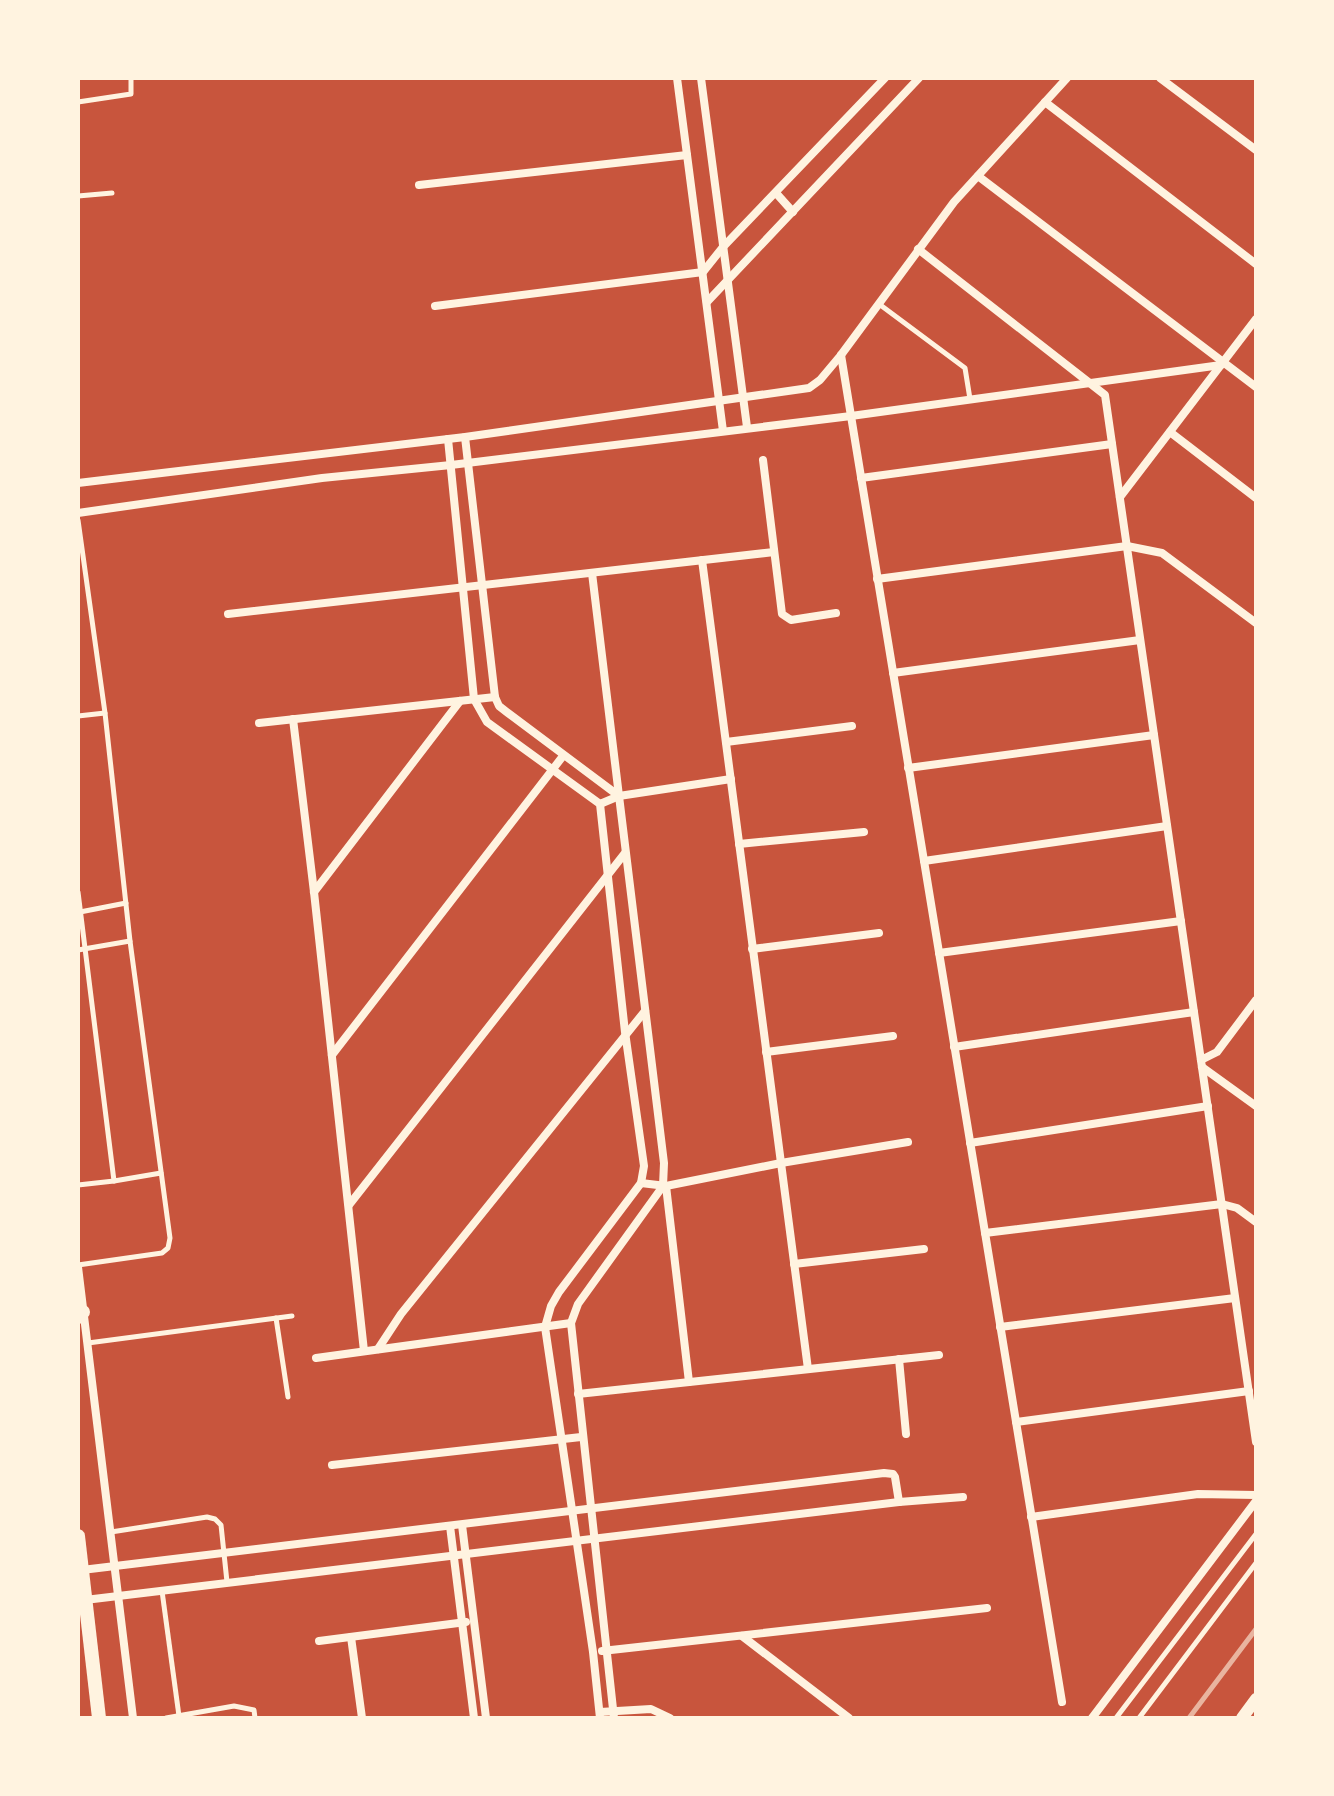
<svg xmlns="http://www.w3.org/2000/svg" width="1334" height="1796" viewBox="0 0 1334 1796" font-family="'DM Sans',sans-serif">
<rect width="100%" height="100%" fill="#c8553d"/>
<g fill="none" stroke-linecap="round" stroke-linejoin="round">
<g stroke="#fff3e0" stroke-width="5">
<polyline points="78,102 131,94 131,78"/>
<polyline points="78,196 112,193"/>
<polyline points="879,304 965,368 970,399"/>
<polyline points="78,520 105,713 130,941 170,1238 168,1248 162,1253 78,1265"/>
<polyline points="78,716 105,713"/>
<polyline points="78,892 114,1181 161,1173"/>
<polyline points="80,912 126,903"/>
<polyline points="78,950 130,941"/>
<polyline points="78,1185 114,1181"/>
<polyline points="276,1318 288,1397"/>
<polyline points="88,1343 292,1316"/>
<polyline points="111,1532 207,1517 215,1519 221,1525 227,1582"/>
<polyline points="162,1591 179,1716"/>
<polyline points="166,1718 234,1706 254,1710 255,1718"/>
<polyline points="1116,1718 1256,1534"/>
<polyline points="1139,1718 1256,1563"/>
</g>
<g stroke="#fff3e0" stroke-width="8">
<polyline points="677,78 723,431"/>
<polyline points="701,78 747,427"/>
<polyline points="1160,78 1256,150"/>
<polyline points="1045,102 1256,264"/>
<polyline points="978,176 1256,387"/>
<polyline points="419,185 687,155"/>
<polyline points="776,193 793,212"/>
<polyline points="918,249 1105,395 1256,1442"/>
<polyline points="707,302 919,78"/>
<polyline points="435,306 703,272 723,247 885,78"/>
<polyline points="841,355 1062,1702"/>
<polyline points="1170,432 1256,498"/>
<polyline points="465,437 495,697 499,706 508,713 619,796 664,1163 663,1186 578,1304 571,1323 614,1718"/>
<polyline points="448,439 474,699 487,722 600,804 625,1032 644,1166 641,1183 559,1292 551,1306 545,1327 593,1652 600,1718"/>
<polyline points="763,460 782,614 791,620 836,613"/>
<polyline points="861,478 1112,444"/>
<polyline points="78,483 465,437 809,388 820,380 841,355 954,202 1067,78"/>
<polyline points="1120,497 1256,319"/>
<polyline points="78,513 322,478 451,465 851,416 1221,365"/>
<polyline points="702,560 808,1369"/>
<polyline points="592,573 619,796"/>
<polyline points="877,579 1127,546 1162,553 1256,623"/>
<polyline points="228,614 774,552"/>
<polyline points="893,673 1140,640"/>
<polyline points="293,719 314,892 364,1351"/>
<polyline points="259,723 495,697"/>
<polyline points="726,742 852,726"/>
<polyline points="908,768 1154,735"/>
<polyline points="600,804 619,796 731,779"/>
<polyline points="739,844 864,832"/>
<polyline points="924,861 1167,826"/>
<polyline points="314,892 460,701"/>
<polyline points="752,949 879,933"/>
<polyline points="939,953 1181,921"/>
<polyline points="954,1047 1194,1012"/>
<polyline points="766,1052 893,1036"/>
<polyline points="332,1055 563,756"/>
<polyline points="1201,1060 1217,1052 1256,1000"/>
<polyline points="1202,1067 1256,1106"/>
<polyline points="970,1143 1208,1106"/>
<polyline points="641,1183 666,1186 781,1163 908,1142"/>
<polyline points="666,1186 689,1382"/>
<polyline points="349,1205 625,853"/>
<polyline points="985,1233 1222,1204 1237,1208 1256,1222"/>
<polyline points="794,1264 924,1249"/>
<polyline points="78,1267 133,1718"/>
<polyline points="1000,1327 1235,1298"/>
<polyline points="378,1349 401,1314 645,1011"/>
<polyline points="316,1358 571,1323"/>
<polyline points="899,1359 906,1434"/>
<polyline points="578,1394 939,1355"/>
<polyline points="1016,1422 1249,1391"/>
<polyline points="332,1465 581,1437"/>
<polyline points="1031,1517 1198,1494 1256,1495"/>
<polyline points="462,1525 486,1718"/>
<polyline points="450,1526 474,1718"/>
<polyline points="82,1570 884,1473 893,1474 895,1477 899,1502"/>
<polyline points="85,1600 899,1502 963,1497"/>
<polyline points="742,1636 849,1718"/>
<polyline points="351,1637 362,1718"/>
<polyline points="319,1641 466,1622"/>
<polyline points="602,1651 987,1608"/>
<polyline points="600,1712 651,1709 670,1718"/>
<polyline points="1092,1718 1256,1501"/>
</g>
<polyline stroke="#fff3e0" stroke-width="12" points="1242,1718 1256,1699"/>
<g stroke="#fff3e0" stroke-width="14">
<polyline points="78,1317 83,1312"/>
<polyline points="78,1536 99,1718"/>
</g>
<polyline stroke="#e9b49f" stroke-width="5" points="1189,1718 1256,1629"/>
</g>
<rect width="1334" height="1796" fill="none" stroke="#fff3e0" stroke-width="160"/>
</svg>
